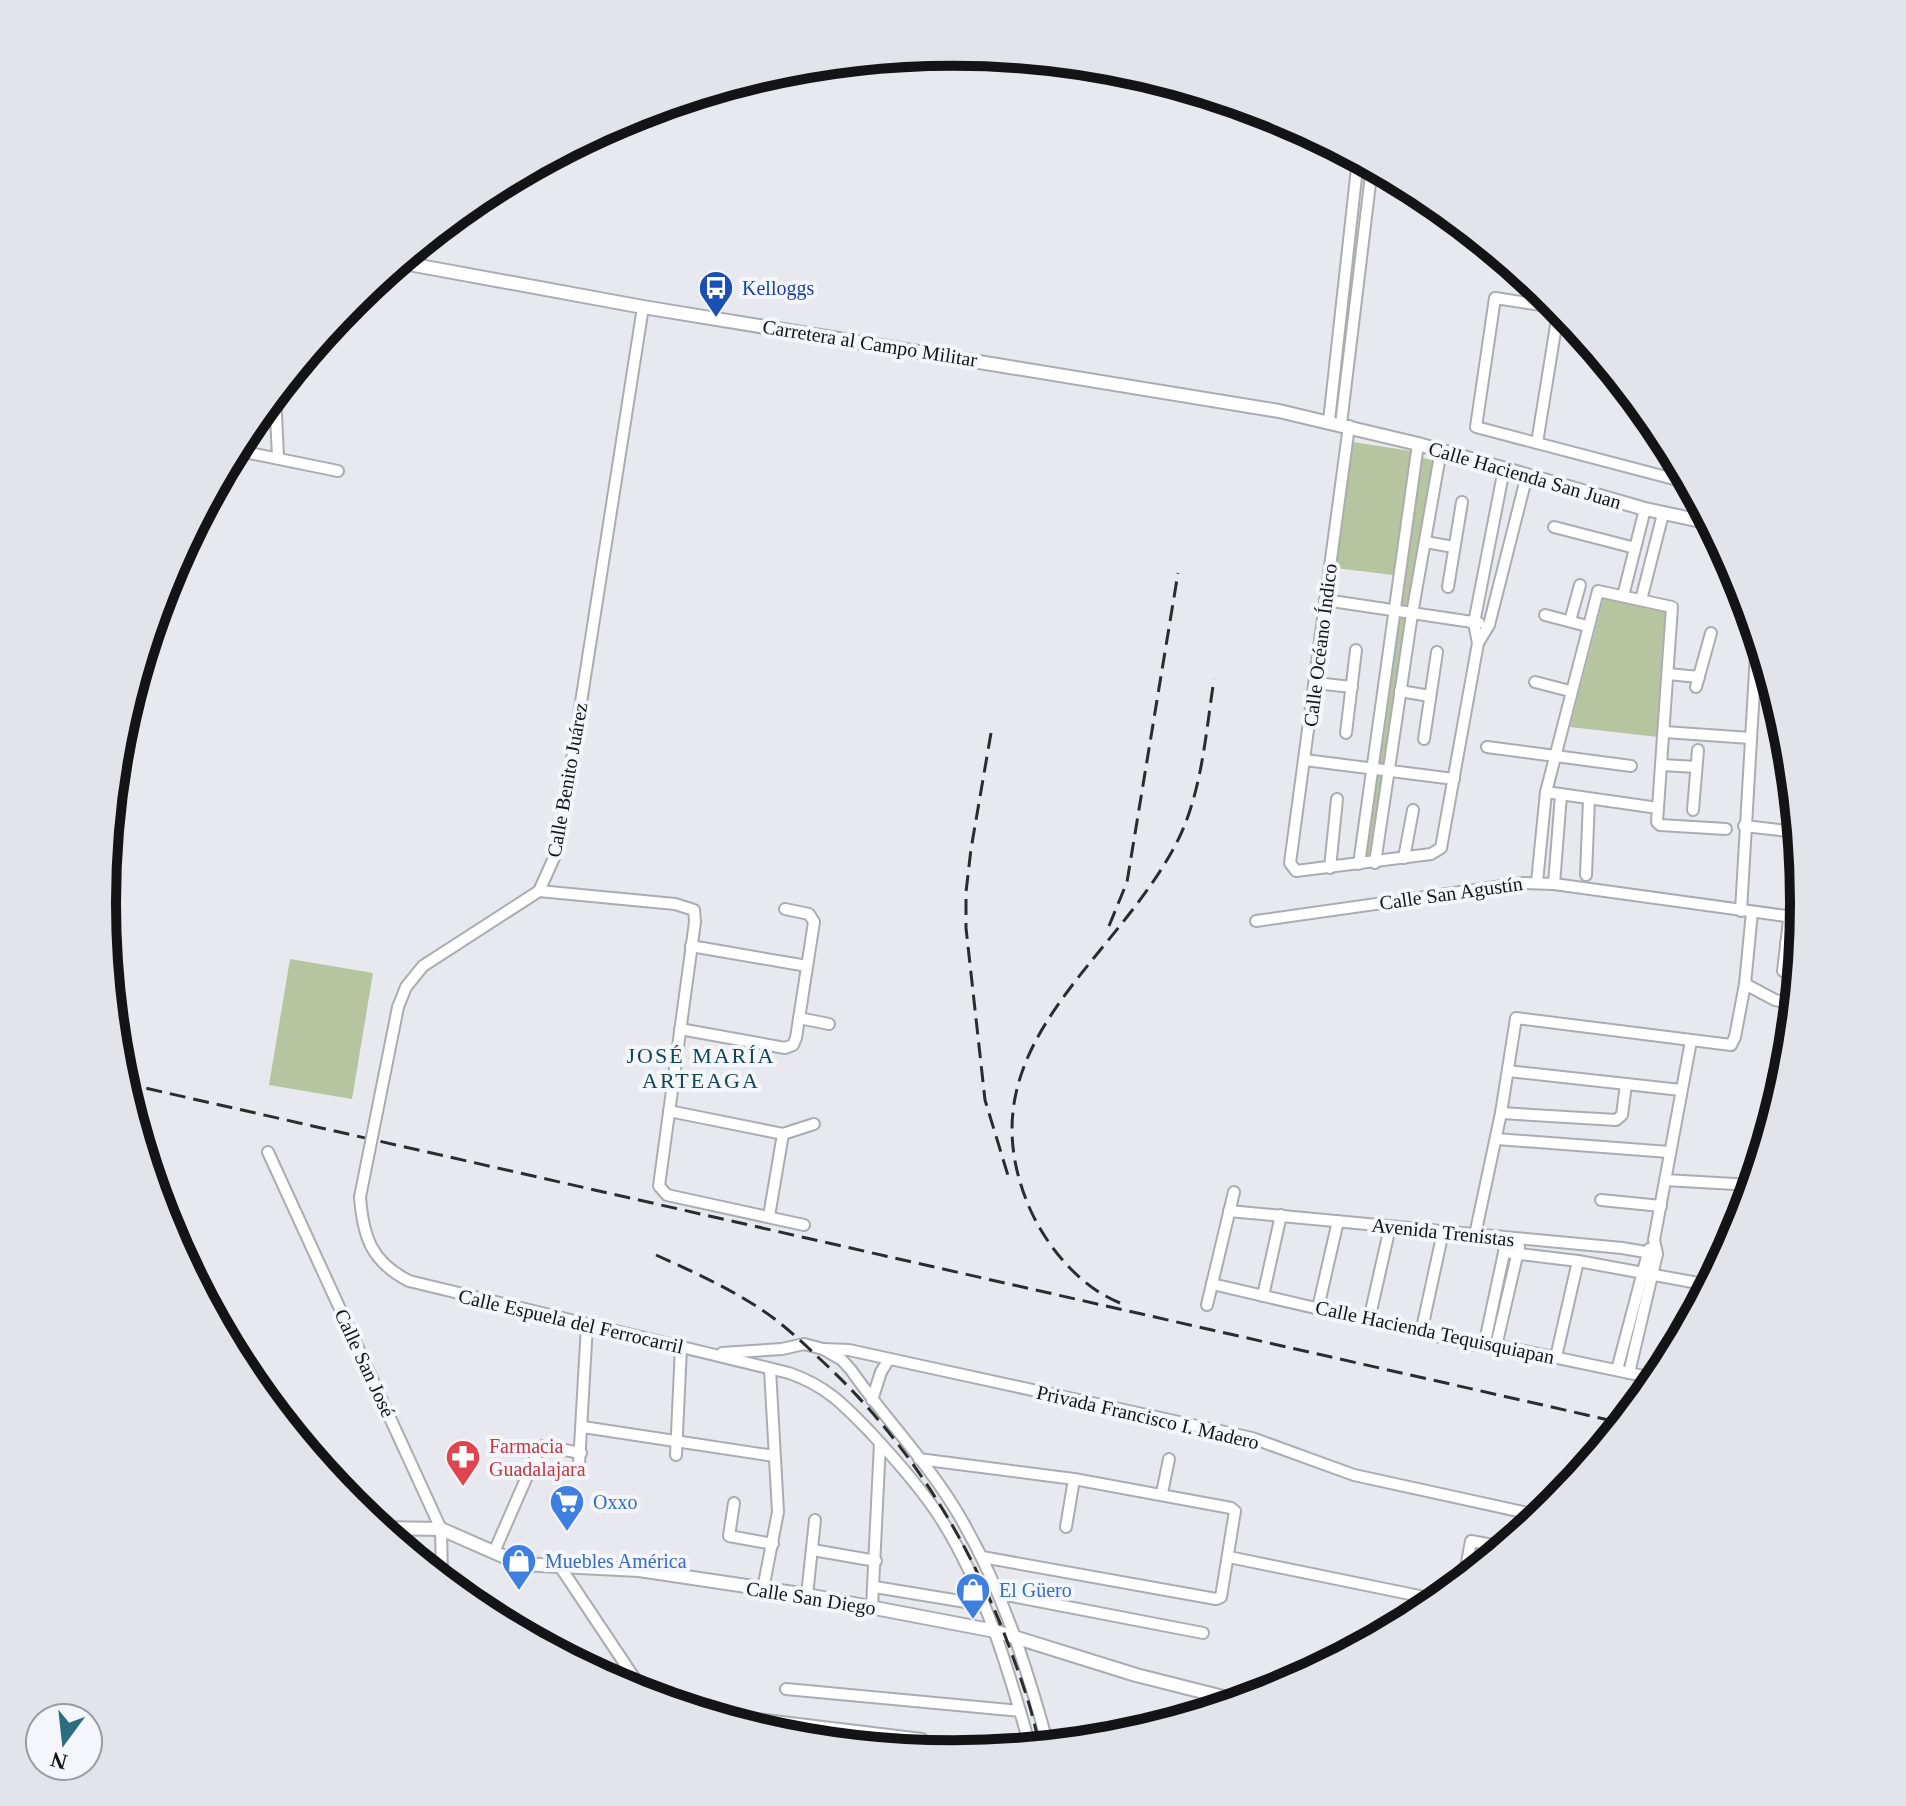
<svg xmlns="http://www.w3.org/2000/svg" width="1906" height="1806" viewBox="0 0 1906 1806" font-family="Georgia,serif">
<rect width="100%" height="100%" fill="#e8e9ee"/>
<g fill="#b6c49f">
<polygon points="1353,442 1411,451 1393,575 1335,568"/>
<polygon points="1419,457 1435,461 1372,860 1364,861"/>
<polygon points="1604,596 1667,611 1658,737 1570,727"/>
<polygon points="290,959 373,973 352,1099 269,1085"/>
</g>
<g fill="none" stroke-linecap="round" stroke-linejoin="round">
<defs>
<g id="minor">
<polyline points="1560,308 1495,298 1476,427 1689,483"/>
<polyline points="275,394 278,457"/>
<polyline points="1329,421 1358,159"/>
<polyline points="1341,424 1372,167"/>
<polyline points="1349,426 1290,863 1296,871 1431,854 1441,848 1478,643 1489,625 1527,475"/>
<polyline points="1537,443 1559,307"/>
<polyline points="235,450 338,471"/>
<polyline points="1554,527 1635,548"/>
<polyline points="1425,542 1454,547"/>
<polyline points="1448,587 1462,502"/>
<polyline points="1623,596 1645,509"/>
<polyline points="1325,600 1479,623"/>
<polyline points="1641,600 1663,514"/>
<polyline points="1545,615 1587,626"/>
<polyline points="1570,621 1580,585"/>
<polyline points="1478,643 1474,623 1504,469"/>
<polyline points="1668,674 1699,677"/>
<polyline points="1535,682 1570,691"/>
<polyline points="1315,683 1352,687"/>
<polyline points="1696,687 1711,633"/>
<polyline points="1754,688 1774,690"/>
<polyline points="1400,691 1430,696"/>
<polyline points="1665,732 1750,738"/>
<polyline points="1346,733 1356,650"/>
<polyline points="1424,739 1437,652"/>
<polyline points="1487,747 1631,766"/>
<polyline points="1305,760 1454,779"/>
<polyline points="1662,765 1696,767"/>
<polyline points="1546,792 1658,808"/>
<polyline points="1693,810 1698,750"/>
<polyline points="1744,826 1797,832"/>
<polyline points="1404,858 1413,810"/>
<polyline points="1375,863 1412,614 1441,450"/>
<polyline points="1359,864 1418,444"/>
<polyline points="1330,868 1337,799"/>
<polyline points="1586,875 1589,799"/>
<polyline points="1537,882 1546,792 1598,591 1672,607 1657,822 1660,825 1726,829"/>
<polyline points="1554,884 1561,795"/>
<polyline points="539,891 675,904 694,910 695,922 659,1186 667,1195 804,1225"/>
<polyline points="1741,911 1757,637"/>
<polyline points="1256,921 1524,883 1554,884 1786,916 1789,920 1783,971"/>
<polyline points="1786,943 1800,945"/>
<polyline points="691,946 807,966"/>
<polyline points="1745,984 1775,1000 1794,1004"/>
<polyline points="398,1007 406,987 423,966 539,891 558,849 643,307"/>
<polyline points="799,1018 829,1024"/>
<polyline points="680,1029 785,1048 793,1045 796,1038 814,922 809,914 785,909"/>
<polyline points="1508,1071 1681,1090"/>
<polyline points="669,1111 783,1134"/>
<polyline points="1501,1113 1616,1120 1622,1115 1626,1084"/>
<polyline points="783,1134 814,1124"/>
<polyline points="1496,1139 1669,1152"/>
<polyline points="1763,1150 1768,1119"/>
<polyline points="268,1152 441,1529 442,1579"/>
<polyline points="1665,1180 1752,1185"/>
<path d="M360,1197c3,41 12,65 49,84l380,92c38,13 56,33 83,61 24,26 50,55 69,85 44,70 67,149 89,227"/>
<polyline points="1601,1200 1661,1206"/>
<polyline points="1229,1211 1622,1248 1657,1254"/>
<polyline points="769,1216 783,1134"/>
<polyline points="1475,1235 1501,1113 1516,1018 1731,1045 1735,1037 1745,984 1752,912"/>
<polyline points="1504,1252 1578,1261 1709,1285"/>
<polyline points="1212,1284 1475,1345 1505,1347 1658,1379"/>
<polyline points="1263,1296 1281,1215"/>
<polyline points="1207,1305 1234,1192"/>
<polyline points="1318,1308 1338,1221"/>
<polyline points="1369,1320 1390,1227"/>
<polyline points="1421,1333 1443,1232"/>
<polyline points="1484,1346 1505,1248"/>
<polyline points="1496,1346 1519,1247"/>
<polyline points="823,1349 849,1350 1252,1438 1354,1475 1541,1516"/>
<path d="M722,1353l60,-4 22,-5 19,5 19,11 9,10c35,50 79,95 109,147 42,72 66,148 88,228"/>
<polyline points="1556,1357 1578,1261"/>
<polyline points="1617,1370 1649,1249"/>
<polyline points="1629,1373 1657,1254 1654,1240 1691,1041"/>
<polyline points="872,1400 881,1372 889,1359"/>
<polyline points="583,1427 774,1456"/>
<polyline points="676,1455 681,1347"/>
<polyline points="919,1459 1074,1479 1231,1508 1235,1511 1221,1597 1216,1599 982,1557"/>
<polyline points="579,1464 587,1325"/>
<polyline points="1162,1493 1169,1459"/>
<polyline points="734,1503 729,1536 773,1544"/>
<polyline points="1066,1527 1074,1479"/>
<polyline points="813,1550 876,1561"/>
<polyline points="494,1552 539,1449 543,1446 581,1453"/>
<polyline points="1229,1557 1439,1600"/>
<polyline points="561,1568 645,1694"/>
<polyline points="1464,1579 1471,1541 1503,1547"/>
<polyline points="875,1587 984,1605"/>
<polyline points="763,1589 778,1512 770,1369"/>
<polyline points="1001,1594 1203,1633"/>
<polyline points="807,1595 815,1520"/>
<polyline points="872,1607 880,1443"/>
<polyline points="1365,1643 1367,1634"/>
<polyline points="786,1689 1020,1711"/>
<polyline points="701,1712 922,1739"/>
</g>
<g id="major">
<polyline points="398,262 643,307 1279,411 1418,444 1645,509 1710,523"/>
<polyline points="380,1528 441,1529 521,1564 639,1570 807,1595 995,1631 1136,1675 1239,1701"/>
</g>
</defs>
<use href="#minor" stroke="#abacb1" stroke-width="14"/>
<use href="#major" stroke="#abacb1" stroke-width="16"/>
<use href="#minor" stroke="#fff" stroke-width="10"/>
<use href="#major" stroke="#fff" stroke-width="12"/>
<g stroke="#2c2c2e" stroke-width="3" stroke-dasharray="16 8" stroke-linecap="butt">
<polyline points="991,733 971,849 966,892 966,928 985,1100 1010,1182"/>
<polyline points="1109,926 1127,882 1178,573"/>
<polyline points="123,1083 1622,1423"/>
<path d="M656,1255c35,16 71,32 103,53 22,14 42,33 61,51 86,79 148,178 189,287 12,33 24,65 30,99"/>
<path d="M1120,1303c-40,-16 -73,-56 -90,-94 -71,-163 87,-245 149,-371 23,-48 27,-106 35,-159"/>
</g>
<defs>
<polyline id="minor-bridge" points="360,1197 398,1007"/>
</defs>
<use href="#minor-bridge" stroke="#abacb1" stroke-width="14" stroke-linecap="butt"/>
<use href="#minor-bridge" stroke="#fff" stroke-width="10"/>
</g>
<defs>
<symbol id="bus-pin" viewBox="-11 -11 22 30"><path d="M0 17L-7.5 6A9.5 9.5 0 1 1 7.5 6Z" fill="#1a4fb4" stroke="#f5f6fb"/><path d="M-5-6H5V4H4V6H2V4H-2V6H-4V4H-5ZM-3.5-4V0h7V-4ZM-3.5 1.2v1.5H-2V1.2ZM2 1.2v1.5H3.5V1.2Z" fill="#fff"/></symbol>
<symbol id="pharmacy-pin" viewBox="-11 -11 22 30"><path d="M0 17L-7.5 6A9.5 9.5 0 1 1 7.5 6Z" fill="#e0444e" stroke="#f5f6fb"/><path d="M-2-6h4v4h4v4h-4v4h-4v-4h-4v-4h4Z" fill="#fff"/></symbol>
<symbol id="supermarket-pin" viewBox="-11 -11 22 30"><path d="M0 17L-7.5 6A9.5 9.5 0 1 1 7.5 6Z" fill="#3f7fe0" stroke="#f5f6fb"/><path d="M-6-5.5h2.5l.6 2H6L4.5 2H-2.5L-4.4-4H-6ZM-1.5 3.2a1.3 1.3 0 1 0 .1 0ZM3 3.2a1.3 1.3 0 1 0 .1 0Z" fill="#fff"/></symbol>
<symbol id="shop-pin" viewBox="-11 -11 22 30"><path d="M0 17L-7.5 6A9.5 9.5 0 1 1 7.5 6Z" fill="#3f7fe0" stroke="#f5f6fb"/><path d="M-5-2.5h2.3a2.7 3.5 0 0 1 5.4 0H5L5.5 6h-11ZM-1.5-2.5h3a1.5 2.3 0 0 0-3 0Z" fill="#fff"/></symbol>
</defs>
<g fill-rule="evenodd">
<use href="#bus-pin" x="696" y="268" width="40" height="54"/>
<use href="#pharmacy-pin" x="443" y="1437" width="40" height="54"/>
<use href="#supermarket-pin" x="547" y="1482" width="40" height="54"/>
<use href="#shop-pin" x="499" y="1541" width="40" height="54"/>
<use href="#shop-pin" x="953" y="1570" width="40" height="54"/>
</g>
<g text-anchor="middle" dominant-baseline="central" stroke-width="8" stroke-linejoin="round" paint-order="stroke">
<g font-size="20" fill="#164399" stroke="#f5f6fb" text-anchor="start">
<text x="742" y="288">Kelloggs</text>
</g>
<g font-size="20" fill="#141416" stroke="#f5f6fb">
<text transform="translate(870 343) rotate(9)">Carretera al Campo Militar</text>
<text transform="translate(1525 475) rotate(16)">Calle Hacienda San Juan</text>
<text transform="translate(1320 645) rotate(-83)">Calle Océano Índico</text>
<text transform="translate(567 780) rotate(-80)">Calle Benito Juárez</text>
<text transform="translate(1451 893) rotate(-8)">Calle San Agustín</text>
<text transform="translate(1443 1232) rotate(6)">Avenida Trenistas</text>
<text transform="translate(571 1321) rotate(13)">Calle Espuela del Ferrocarril</text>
<text transform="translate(1435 1332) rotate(12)">Calle Hacienda Tequisquiapan</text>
<text transform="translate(365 1363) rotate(65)">Calle San José</text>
<text transform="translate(1148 1417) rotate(13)">Privada Francisco I. Madero</text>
<text transform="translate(811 1598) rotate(9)">Calle San Diego</text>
</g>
<g font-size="20" fill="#be3a42" stroke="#f5f6fb" text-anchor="start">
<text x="489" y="1446">Farmacia<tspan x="489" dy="23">Guadalajara</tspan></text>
</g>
<g font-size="20" fill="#366cbe" stroke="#f5f6fb" text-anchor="start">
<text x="593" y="1502">Oxxo</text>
<text x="545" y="1561">Muebles América</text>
<text x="999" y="1590">El Güero</text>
</g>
<g font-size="22" letter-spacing="2" fill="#0e4754" stroke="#f5f6fb">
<text x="701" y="1055">JOSÉ MARÍA<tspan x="701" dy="25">ARTEAGA</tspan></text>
</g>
</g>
<path d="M0 0H1906V1806H0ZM116 903a837 837 0 1 1 1674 0a837 837 0 1 1-1674 0Z" fill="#e3e4e9" fill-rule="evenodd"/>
<path fill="none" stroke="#141416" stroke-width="10" d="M116 903a837 837 0 1 1 1674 0a837 837 0 1 1-1674 0Z"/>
<g transform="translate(64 1742) rotate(195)"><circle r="38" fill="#f5f6fb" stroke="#9b9c9f" stroke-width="2"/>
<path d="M0-6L14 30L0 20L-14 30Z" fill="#2a6e7f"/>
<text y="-12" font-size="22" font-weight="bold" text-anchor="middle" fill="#141416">N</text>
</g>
</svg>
